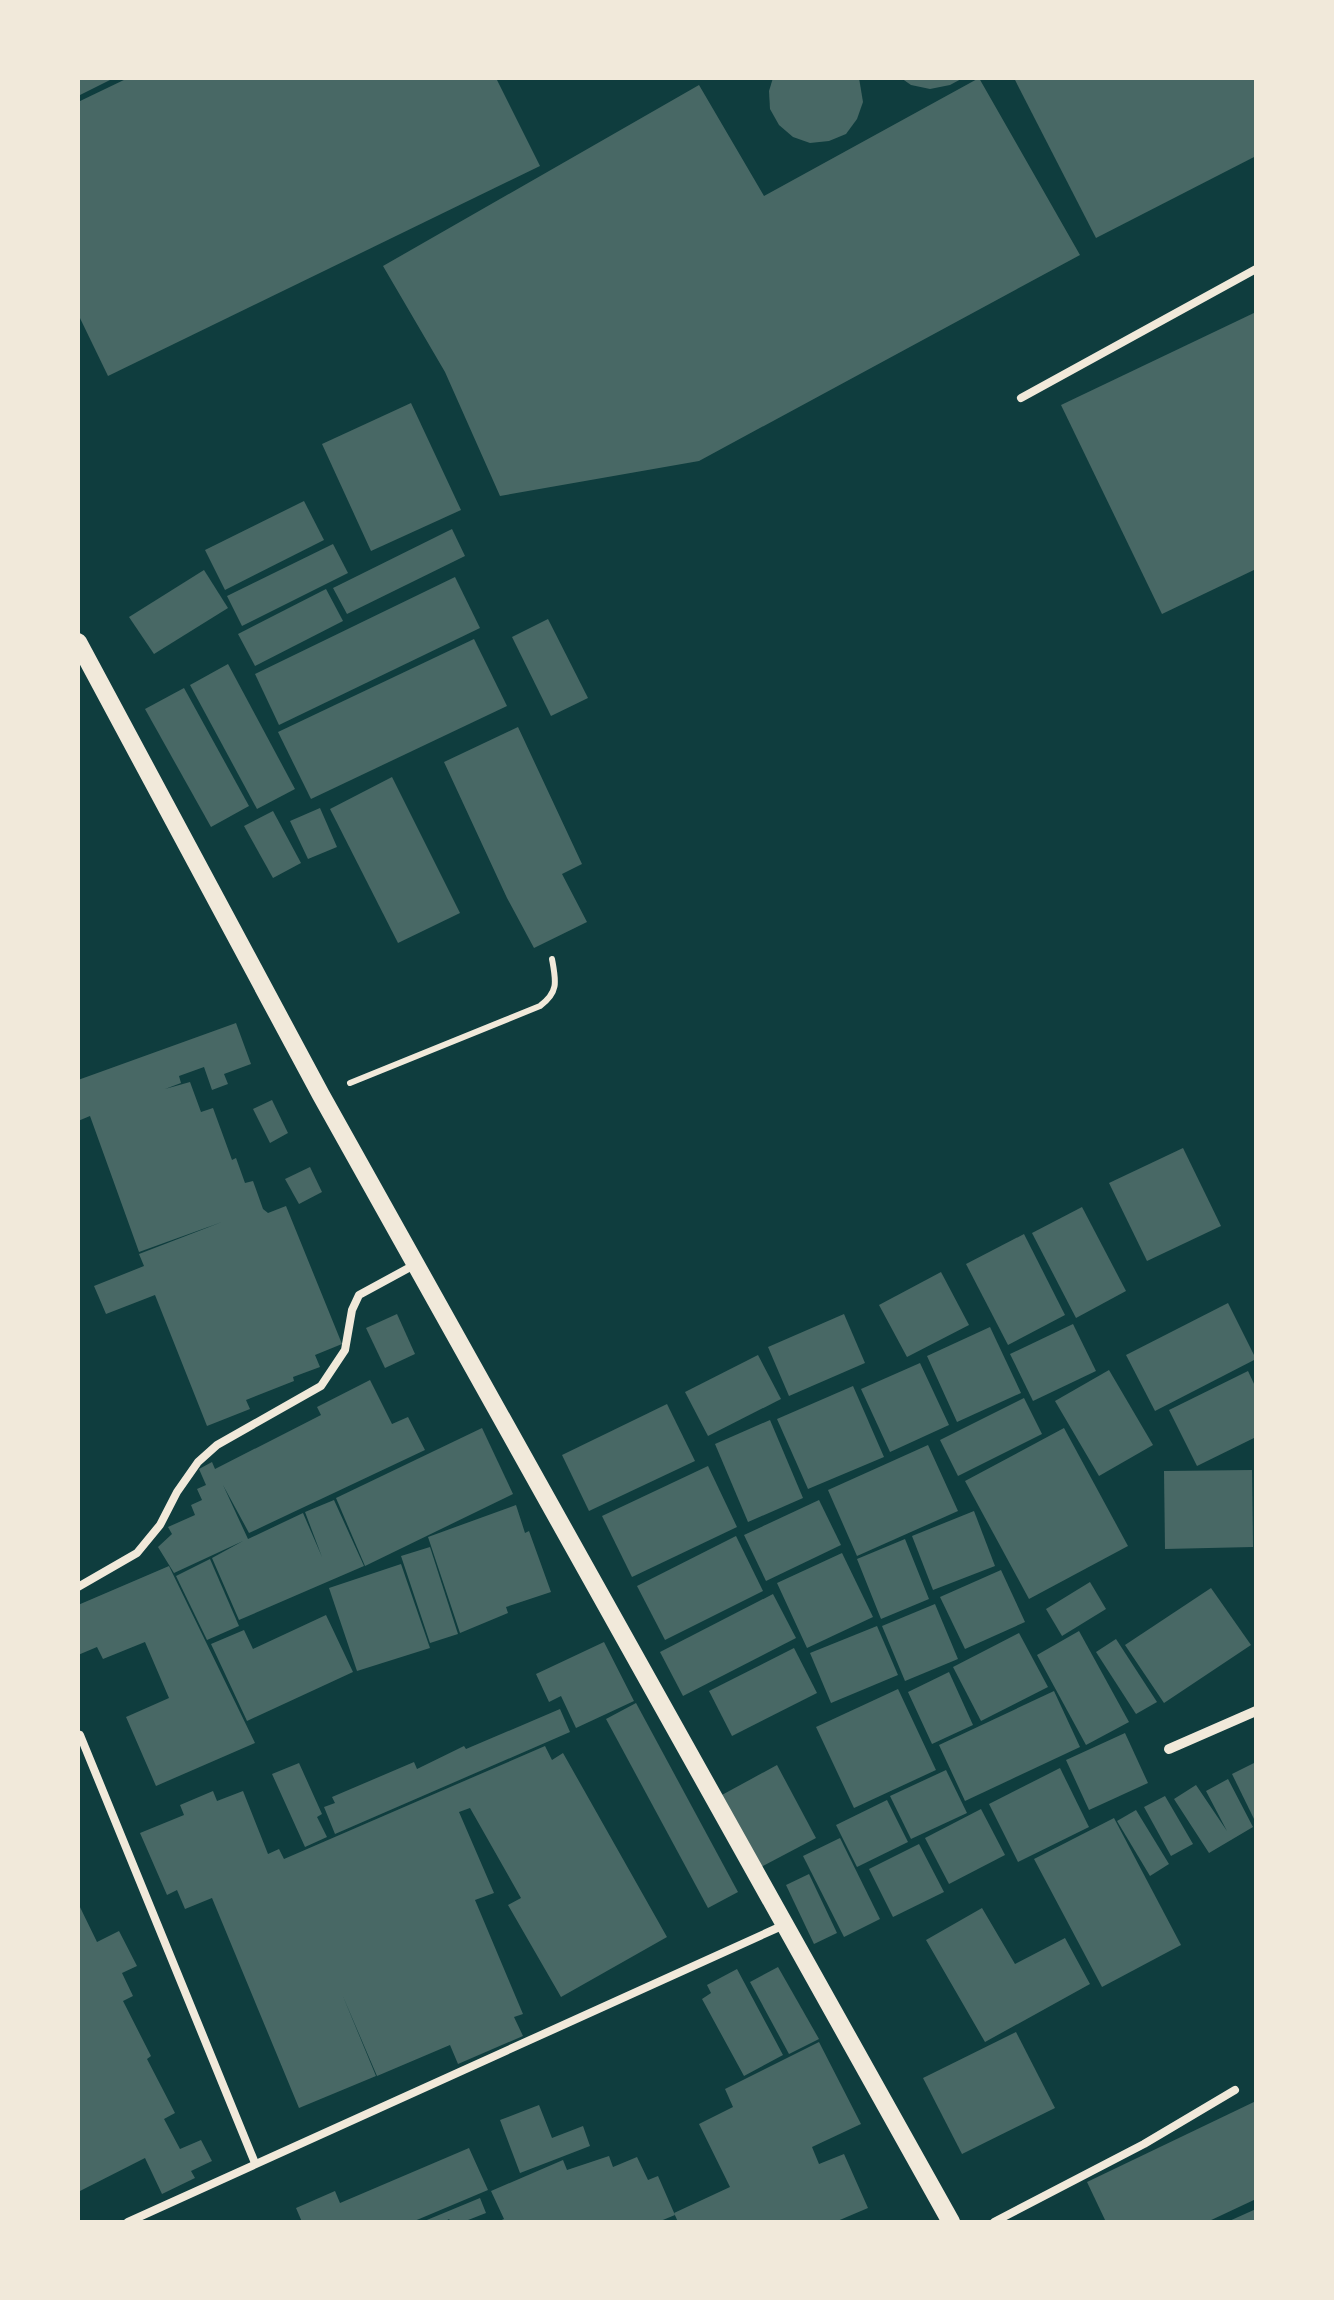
<svg xmlns="http://www.w3.org/2000/svg" width="1334" height="2300" viewBox="0 0 1334 2300" font-family="Ubuntu,sans-serif">
<rect width="100%" height="100%" fill="#0f3d3e"/>
<g fill="#486865">
<polygon points="78,78 114,78 78,96"/>
<polygon points="128,78 496,78 540,166 108,376 78,314 78,102"/>
<polygon points="773,78 859,78 863,102 857,119 846,134 829,141 810,143 793,137 779,125 770,109 769,91"/>
<polygon points="901,78 963,78 950,85 930,89 911,85"/>
<polygon points="979,78 1080,255 699,461 500,496 445,372 383,266 699,85 764,196"/>
<polygon points="1014,78 1256,78 1256,156 1096,238"/>
<polygon points="1256,312 1256,569 1162,614 1061,405"/>
<polygon points="411,403 461,510 371,551 322,444"/>
<polygon points="304,501 324,540 225,590 205,550"/>
<polygon points="452,529 465,556 347,614 333,588"/>
<polygon points="333,544 348,573 242,626 227,596"/>
<polygon points="204,570 228,608 154,654 129,617"/>
<polygon points="455,577 480,628 279,725 255,674"/>
<polygon points="326,589 343,621 255,666 238,634"/>
<polygon points="548,619 588,698 551,716 512,637"/>
<polygon points="474,639 507,706 311,799 278,732"/>
<polygon points="228,664 295,789 257,809 190,685"/>
<polygon points="184,688 249,806 211,827 145,709"/>
<polygon points="518,727 582,864 562,874 587,922 534,948 507,898 444,762"/>
<polygon points="392,777 460,913 398,943 330,809"/>
<polygon points="320,808 337,847 308,859 290,821"/>
<polygon points="273,811 301,863 273,878 244,826"/>
<polygon points="236,1023 251,1064 224,1074 228,1084 212,1090 204,1067 179,1076 181,1083 165,1089 190,1082 201,1112 213,1108 232,1160 236,1158 245,1183 253,1181 263,1209 268,1213 286,1206 342,1344 315,1355 320,1367 293,1377 294,1381 246,1400 250,1409 207,1426 155,1295 106,1314 94,1286 144,1266 139,1254 222,1222 139,1252 90,1116 78,1121 78,1080"/>
<polygon points="272,1100 288,1133 270,1143 253,1109"/>
<polygon points="1183,1148 1221,1226 1147,1261 1109,1183"/>
<polygon points="310,1167 322,1192 299,1204 285,1179"/>
<polygon points="1082,1207 1126,1291 1076,1318 1032,1233"/>
<polygon points="1024,1234 1065,1315 1008,1345 966,1264"/>
<polygon points="941,1272 969,1325 907,1357 879,1305"/>
<polygon points="1228,1303 1256,1359 1155,1411 1126,1355"/>
<polygon points="397,1314 415,1354 385,1368 366,1328"/>
<polygon points="844,1314 865,1363 789,1396 768,1347"/>
<polygon points="1073,1324 1096,1371 1033,1401 1010,1354"/>
<polygon points="990,1327 1021,1393 957,1422 927,1356"/>
<polygon points="758,1355 781,1399 708,1436 685,1392"/>
<polygon points="920,1363 949,1425 890,1452 861,1389"/>
<polygon points="1109,1370 1153,1445 1099,1476 1055,1401"/>
<polygon points="1248,1371 1256,1388 1256,1437 1197,1466 1169,1410"/>
<polygon points="370,1380 392,1424 408,1417 425,1450 249,1533 223,1485 248,1539 303,1513 322,1557 305,1512 334,1500 364,1566 239,1620 212,1558 243,1541 174,1573 158,1547 172,1534 168,1527 195,1515 191,1505 202,1500 197,1489 206,1485 199,1469 212,1462 215,1469 321,1415 317,1407"/>
<polygon points="853,1386 884,1457 808,1489 777,1419"/>
<polygon points="1024,1398 1042,1434 958,1476 940,1440"/>
<polygon points="667,1404 695,1461 589,1511 562,1455"/>
<polygon points="770,1420 803,1498 748,1522 715,1444"/>
<polygon points="482,1428 513,1494 365,1566 336,1498"/>
<polygon points="1064,1428 1128,1546 1029,1599 965,1481"/>
<polygon points="928,1445 958,1511 857,1556 828,1490"/>
<polygon points="708,1466 737,1527 632,1577 602,1516"/>
<polygon points="1252,1470 1253,1547 1165,1549 1164,1471"/>
<polygon points="819,1500 841,1545 766,1581 744,1535"/>
<polygon points="516,1505 525,1533 529,1531 551,1592 506,1607 508,1613 460,1633 428,1537"/>
<polygon points="974,1511 995,1566 933,1590 912,1536"/>
<polygon points="736,1536 763,1591 665,1640 637,1586"/>
<polygon points="905,1539 929,1599 881,1619 857,1559"/>
<polygon points="430,1547 458,1634 430,1643 401,1556"/>
<polygon points="842,1553 873,1617 807,1648 777,1583"/>
<polygon points="210,1559 239,1626 207,1640 176,1576"/>
<polygon points="401,1564 430,1648 357,1671 329,1588"/>
<polygon points="169,1566 255,1743 156,1786 126,1717 169,1698 145,1642 103,1659 97,1647 78,1655 78,1605"/>
<polygon points="1001,1570 1025,1622 965,1649 940,1597"/>
<polygon points="1090,1582 1106,1609 1062,1636 1046,1609"/>
<polygon points="1211,1588 1251,1645 1164,1703 1125,1645"/>
<polygon points="773,1594 796,1638 683,1696 660,1652"/>
<polygon points="935,1604 958,1659 905,1681 882,1626"/>
<polygon points="326,1615 353,1672 247,1721 211,1644 244,1630 253,1649"/>
<polygon points="877,1626 898,1675 831,1703 810,1653"/>
<polygon points="1079,1631 1129,1722 1086,1745 1037,1655"/>
<polygon points="1019,1633 1048,1687 981,1721 953,1667"/>
<polygon points="1116,1639 1157,1702 1136,1714 1096,1652"/>
<polygon points="604,1642 634,1701 576,1728 561,1696 549,1702 536,1674"/>
<polygon points="794,1648 817,1693 732,1736 709,1691"/>
<polygon points="949,1672 973,1725 932,1744 908,1692"/>
<polygon points="898,1689 936,1770 854,1808 816,1727"/>
<polygon points="1054,1691 1080,1747 965,1801 939,1745"/>
<polygon points="636,1703 738,1892 708,1908 606,1719"/>
<polygon points="560,1709 570,1732 335,1834 324,1807 335,1803 332,1797 414,1762 417,1769 464,1746 466,1749"/>
<polygon points="1125,1733 1148,1783 1089,1810 1066,1760"/>
<polygon points="545,1746 552,1760 563,1753 667,1937 561,1997 508,1905 521,1898 470,1808 459,1812 494,1893 475,1900 523,2014 514,2017 523,2036 458,2064 450,2045 377,2076 342,1994 376,2076 299,2108 212,1898 185,1909 177,1890 167,1895 140,1833 184,1815 180,1805 213,1791 217,1801 243,1791 268,1854 279,1849 284,1859"/>
<polygon points="1256,1762 1256,1823 1232,1774"/>
<polygon points="299,1763 322,1814 317,1817 327,1837 305,1847 272,1774"/>
<polygon points="777,1765 816,1838 759,1868 720,1796"/>
<polygon points="1060,1768 1089,1827 1018,1862 989,1804"/>
<polygon points="946,1770 967,1813 911,1839 890,1796"/>
<polygon points="1228,1779 1253,1827 1209,1853 1174,1799 1196,1785 1227,1831 1206,1791"/>
<polygon points="1165,1796 1193,1844 1171,1856 1144,1807"/>
<polygon points="887,1800 908,1842 857,1867 836,1825"/>
<polygon points="981,1809 1005,1855 949,1884 925,1838"/>
<polygon points="1136,1810 1169,1864 1150,1876 1117,1821"/>
<polygon points="1114,1818 1181,1945 1102,1987 1034,1859"/>
<polygon points="840,1838 880,1919 844,1937 803,1856"/>
<polygon points="919,1844 944,1892 893,1917 869,1869"/>
<polygon points="809,1874 837,1933 814,1944 786,1885"/>
<polygon points="78,1903 97,1942 119,1931 137,1966 122,1973 133,1996 123,2001 151,2056 147,2059 175,2113 164,2119 180,2149 201,2140 212,2161 191,2171 195,2178 162,2194 145,2158 78,2192"/>
<polygon points="982,1908 1015,1964 1065,1938 1090,1984 985,2042 926,1940"/>
<polygon points="778,1967 819,2039 789,2054 750,1982"/>
<polygon points="737,1969 783,2055 744,2076 702,1999 711,1993 707,1985"/>
<polygon points="1016,2032 1055,2108 962,2154 923,2078"/>
<polygon points="819,2042 861,2124 812,2147 819,2164 844,2154 868,2208 835,2222 678,2222 674,2213 730,2187 699,2124 733,2107 725,2089"/>
<polygon points="1256,2101 1256,2199 1207,2222 1106,2222 1087,2182"/>
<polygon points="539,2105 552,2138 583,2126 590,2146 520,2173 500,2120"/>
<polygon points="469,2148 488,2190 412,2222 302,2222 296,2208 335,2191 340,2203"/>
<polygon points="609,2156 613,2167 637,2157 648,2180 658,2176 675,2215 658,2222 497,2222 504,2219 491,2191 563,2160 567,2170"/>
<polygon points="480,2198 486,2213 463,2222 451,2222 449,2219 444,2222 422,2222"/>
<polygon points="1256,2209 1256,2222 1227,2222"/>
</g>
<g fill="none" stroke-linecap="round" stroke-linejoin="round">
<path stroke="#f1e9da" stroke-width="6" d="M350,1083l190,-77c19,-14 16,-25 12,-47"/>
<g stroke="#f1e9da" stroke-width="8">
<polyline points="1021,398 1256,269"/>
<polyline points="78,1587 137,1553 160,1525 177,1492 198,1462 217,1445 321,1386 345,1350 352,1310 359,1295 416,1264"/>
<polyline points="80,1735 255,2163"/>
<polyline points="128,2222 784,1925"/>
<polyline points="994,2222 1144,2144 1235,2090"/>
</g>
<polyline stroke="#f1e9da" stroke-width="10" points="1169,1749 1256,1711"/>
<polyline stroke="#f1e9da" stroke-width="18" points="78,642 321,1095 951,2222"/>
</g>
<rect width="1334" height="2300" fill="none" stroke="#f1e9da" stroke-width="160"/>
</svg>
